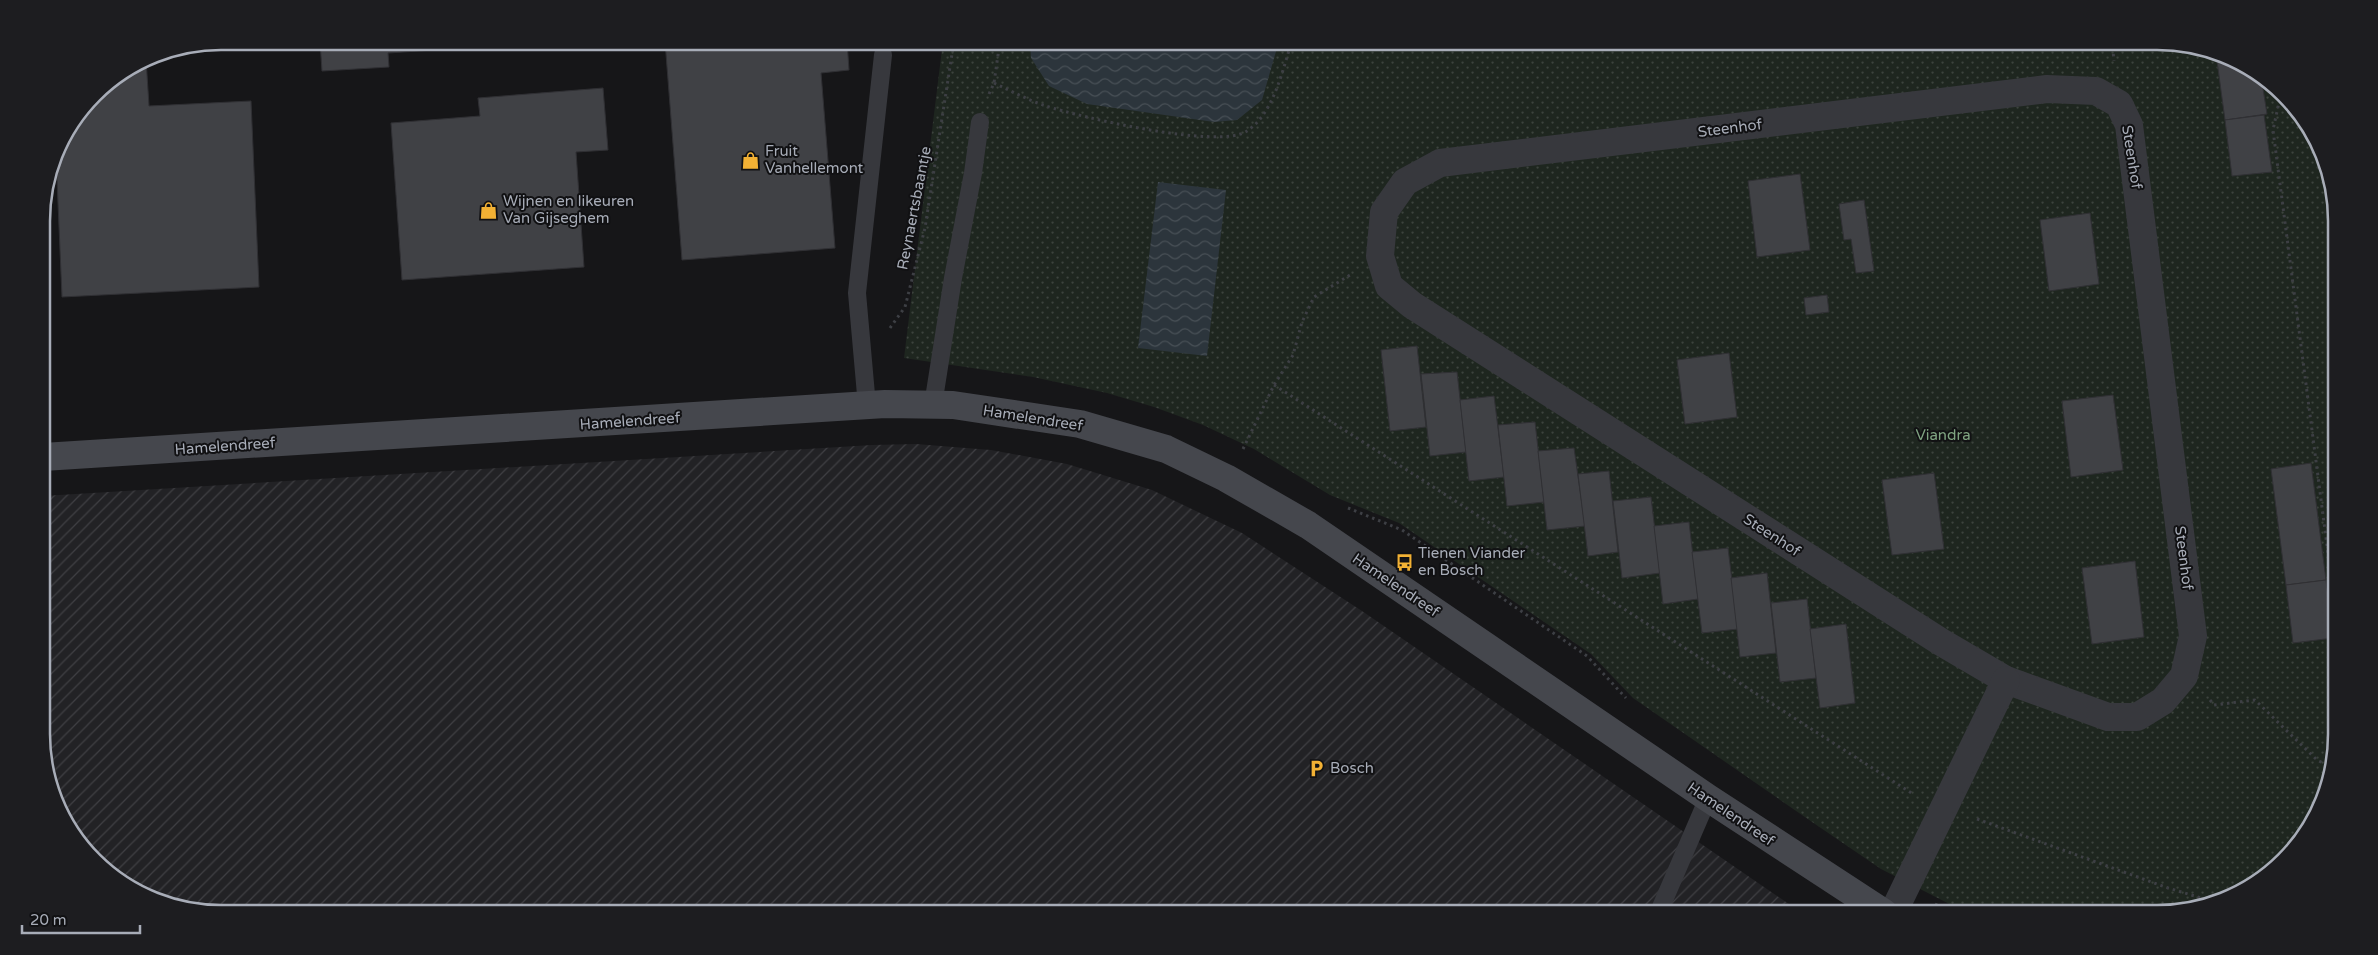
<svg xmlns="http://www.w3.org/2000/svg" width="2378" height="955" viewBox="0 0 2378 955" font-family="'Varela Round',sans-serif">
<defs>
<pattern id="industrial-furrows" width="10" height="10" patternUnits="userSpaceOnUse" patternTransform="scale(1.25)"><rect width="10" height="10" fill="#222225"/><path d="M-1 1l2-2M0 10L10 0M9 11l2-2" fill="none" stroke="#3f3f43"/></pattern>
<pattern id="park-dots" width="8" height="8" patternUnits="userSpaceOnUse" patternTransform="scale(1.25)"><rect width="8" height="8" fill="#1e261f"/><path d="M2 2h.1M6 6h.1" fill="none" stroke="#3c433d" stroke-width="1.8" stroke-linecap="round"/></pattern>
<pattern id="water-waves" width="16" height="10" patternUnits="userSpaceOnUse" patternTransform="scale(1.25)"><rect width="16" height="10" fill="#2c353c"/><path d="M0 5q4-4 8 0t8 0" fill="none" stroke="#485056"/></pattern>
</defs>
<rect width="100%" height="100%" fill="#161618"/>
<polygon fill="url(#industrial-furrows)" points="916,444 991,450 1067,464 1152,490 1242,533 1362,611 1802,913 221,914 163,904 86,852 45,769 43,496 872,445"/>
<polygon fill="url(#park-dots)" points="943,41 2157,41 2215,51 2266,78 2299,111 2335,197 2337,734 2327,792 2300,843 2266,877 2215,904 2168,913 1967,913 1881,869 1815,824 1633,698 1591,654 1399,523 1330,495 1254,449 1203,425 1154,407 1107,393 1033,377 904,358"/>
<g fill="url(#water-waves)">
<polygon points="1030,41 1279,41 1262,100 1237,120 1214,122 1087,104 1049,86 1031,58"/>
<polygon points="1158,182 1226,190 1207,356 1138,348"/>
</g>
<g fill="#404145" stroke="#303034">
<polygon points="320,41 434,41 434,50 388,53 389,67 322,71"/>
<polygon points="665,41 847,41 849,70 821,73 835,248 682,260"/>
<polygon points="2216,51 2231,59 2217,61"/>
<polygon points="146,59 149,106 251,101 259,287 62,297 56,156 60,142 102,86"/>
<polygon points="2231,59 2261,76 2267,114 2225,120 2217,61"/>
<polygon points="603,88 608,150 576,152 584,267 402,280 391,123 480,116 478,98"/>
<polygon points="2264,115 2272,172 2232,176 2225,120"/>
<polygon points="1800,174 1810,250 1757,257 1748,181"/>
<polygon points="1864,200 1874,271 1856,273 1851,239 1844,240 1839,204"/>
<polygon points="2090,213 2099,284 2049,291 2040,220"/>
<polygon points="1827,295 1829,312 1806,315 1804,298"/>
<polygon points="1417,346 1426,427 1390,431 1381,350"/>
<polygon points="1729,353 1737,417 1685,424 1677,360"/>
<polygon points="1457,372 1466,452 1430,456 1421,374"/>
<polygon points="2113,395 2123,470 2071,477 2062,401"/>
<polygon points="1494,396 1504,477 1469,481 1460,400"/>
<polygon points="1535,422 1544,502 1507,506 1498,425"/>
<polygon points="1574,448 1585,526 1547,530 1538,451"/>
<polygon points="2311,463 2326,580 2286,585 2271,469"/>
<polygon points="1609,471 1618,552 1588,556 1578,474"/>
<polygon points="1934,473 1944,549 1892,555 1882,480"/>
<polygon points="1651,497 1660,573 1622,578 1613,501"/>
<polygon points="1689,522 1698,599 1663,604 1654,526"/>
<polygon points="1728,548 1738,629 1702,633 1692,552"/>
<polygon points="2135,561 2144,637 2092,644 2082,568"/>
<polygon points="1767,573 1776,653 1740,657 1731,578"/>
<polygon points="2326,580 2333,638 2293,643 2286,585"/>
<polygon points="1807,599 1816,678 1780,682 1771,603"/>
<polygon points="1846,624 1855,703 1820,708 1810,629"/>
</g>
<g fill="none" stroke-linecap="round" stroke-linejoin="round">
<g stroke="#3d3f44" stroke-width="3" stroke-dasharray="2.5 4" stroke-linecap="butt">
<polyline points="2112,41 2114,61"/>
<path d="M994,83c17,8 34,17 52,23 34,11 173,44 201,25 27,-18 35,-60 45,-90"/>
<polyline points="2281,93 2273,130 2336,615"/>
<polyline points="989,94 994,83 1000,41"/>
<polyline points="890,328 905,307 925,228 954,41"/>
<polyline points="1274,385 1913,794"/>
<polyline points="1243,449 1274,385 1293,355 1302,322 1314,297 1350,275"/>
<polyline points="1348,508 1402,530 1587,656 1626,698"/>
<polyline points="2210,700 2214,705 2255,700 2317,760 2331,767"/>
<polyline points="1977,819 2168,888 2218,903"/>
<polyline points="1935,904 1955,913"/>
</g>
<g stroke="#37383d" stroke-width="18">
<polyline points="933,405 953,278 973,173 980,122"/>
<polyline points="867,406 857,293 883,55"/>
<polyline points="1660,913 1661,907 1708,798"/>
</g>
<g stroke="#37383d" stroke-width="28">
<polygon points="2047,89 2096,91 2119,104 2129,125 2193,636 2184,676 2163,701 2137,717 2108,717 2006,680 1941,642 1412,305 1389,286 1380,256 1384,212 1405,182 1440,163"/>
<polyline points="1893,913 2006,680"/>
</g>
<polyline stroke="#45474d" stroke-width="28" points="43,457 885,404 953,405 1080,424 1166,449 1226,478 1308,525 1708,798 1884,913"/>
</g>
<defs>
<symbol id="shop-bare" viewBox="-9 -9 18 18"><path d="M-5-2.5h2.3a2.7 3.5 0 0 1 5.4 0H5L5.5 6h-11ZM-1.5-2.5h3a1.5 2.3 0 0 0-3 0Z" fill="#f2b134" stroke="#111113" stroke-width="2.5" paint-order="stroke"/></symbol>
<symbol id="bus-bare" viewBox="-9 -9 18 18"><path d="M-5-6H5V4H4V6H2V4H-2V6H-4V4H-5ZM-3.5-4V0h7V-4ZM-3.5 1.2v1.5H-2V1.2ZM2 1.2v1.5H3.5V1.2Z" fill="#f2b134" stroke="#111113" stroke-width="2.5" paint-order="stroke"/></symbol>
<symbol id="parking-bare" viewBox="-9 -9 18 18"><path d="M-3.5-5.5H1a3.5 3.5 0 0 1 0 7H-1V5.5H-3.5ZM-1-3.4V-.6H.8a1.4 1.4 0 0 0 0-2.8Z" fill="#f2b134" stroke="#111113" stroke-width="2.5" paint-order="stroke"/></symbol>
</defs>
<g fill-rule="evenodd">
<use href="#shop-bare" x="738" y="148" width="25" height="25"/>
<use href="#shop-bare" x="476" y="198" width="25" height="25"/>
<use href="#bus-bare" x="1392" y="550" width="25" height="25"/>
<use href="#parking-bare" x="1304" y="756" width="25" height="25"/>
</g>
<g text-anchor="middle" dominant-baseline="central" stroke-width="4" stroke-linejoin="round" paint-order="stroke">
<g font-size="15" fill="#a8adb8" stroke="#111113">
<text transform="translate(1730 128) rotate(-7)">Steenhof</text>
<text transform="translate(2132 157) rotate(81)">Steenhof</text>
<text transform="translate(914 208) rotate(-79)">Reynaertsbaantje</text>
<text transform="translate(1033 418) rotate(9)">Hamelendreef</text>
<text transform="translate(630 421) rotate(-4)">Hamelendreef</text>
<text transform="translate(225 446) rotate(-4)">Hamelendreef</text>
<text transform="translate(1772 535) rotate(33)">Steenhof</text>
<text transform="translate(2184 558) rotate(83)">Steenhof</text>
<text transform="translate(1396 585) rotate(34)">Hamelendreef</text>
<text transform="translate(1731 814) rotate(34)">Hamelendreef</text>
</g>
<g font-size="15" fill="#a8adb8" stroke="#111113" text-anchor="start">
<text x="765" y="151">Fruit<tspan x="765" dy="17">Vanhellemont</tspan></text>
<text x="503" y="201">Wijnen en likeuren<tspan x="503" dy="17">Van Gijseghem</tspan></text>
<text x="1418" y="553">Tienen Viander<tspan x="1418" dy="17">en Bosch</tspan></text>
<text x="1330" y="768">Bosch</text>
</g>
<g font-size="15" fill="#7fa381" stroke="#111113">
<text x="1943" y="435">Viandra</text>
</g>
</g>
<path d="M0 0H2378V955H0ZM221 50H2157A171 171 0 0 1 2328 221V734A171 171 0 0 1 2157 905H221A171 171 0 0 1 50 734V221A171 171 0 0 1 221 50Z" fill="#1d1d20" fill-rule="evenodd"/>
<path fill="none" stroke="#a8adb8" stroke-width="2.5" d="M221 50H2157A171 171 0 0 1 2328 221V734A171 171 0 0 1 2157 905H221A171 171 0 0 1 50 734V221A171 171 0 0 1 221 50Z"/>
<path d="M22 925v8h118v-8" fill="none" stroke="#a8adb8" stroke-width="2.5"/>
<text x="30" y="925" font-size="15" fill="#a8adb8" stroke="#111113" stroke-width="4" paint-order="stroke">20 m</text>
</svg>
